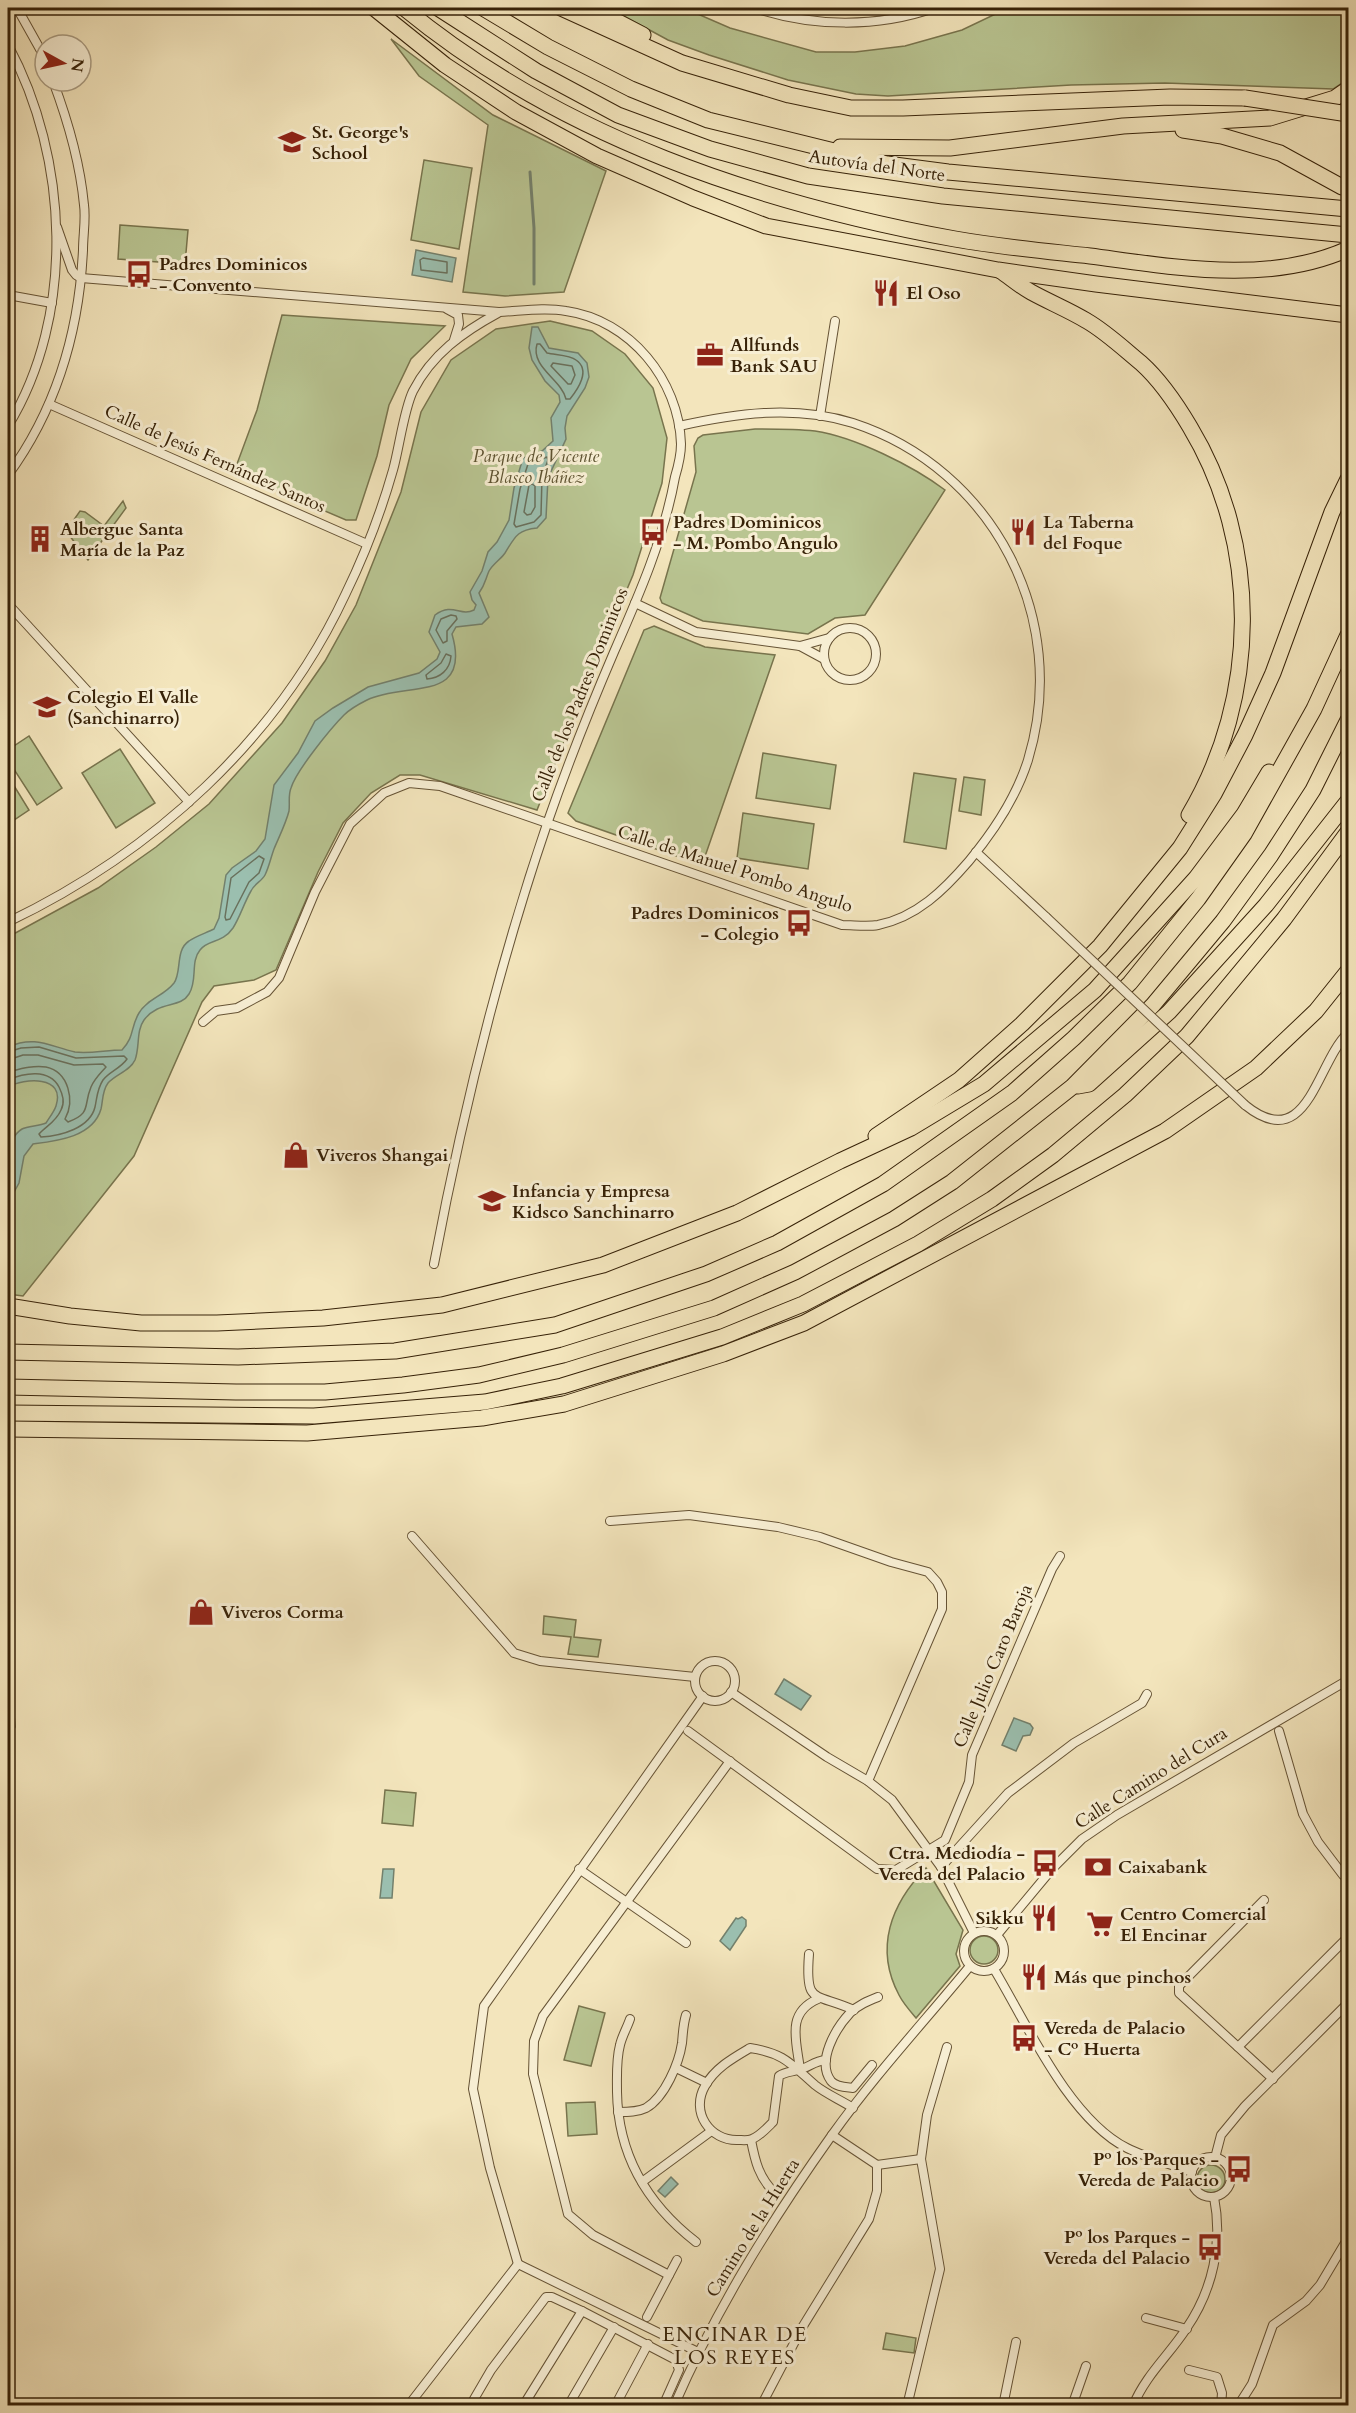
<svg xmlns="http://www.w3.org/2000/svg" width="1356" height="2413" viewBox="0 0 1356 2413" font-family="Cardo,serif">
<rect width="100%" height="100%" fill="#f3e5bc"/>
<filter id="stains"><feTurbulence type="fractalNoise" baseFrequency=".00333" numOctaves="4"/><feColorMatrix values="0 0 0 0 .2 0 0 0 0 .09 0 0 0 0 .02 0 0 0 .5 -.17"/></filter>
<radialGradient id="worn" r=".72"><stop offset=".6" stop-color="#630" stop-opacity="0"/><stop offset="1" stop-color="#630" stop-opacity=".3"/></radialGradient>
<g fill="#b9c592" stroke="#78744d" stroke-width="1.5">
<polygon points="609,8 684,8 730,28 816,52 855,52 905,46 962,30 1008,8 1348,8 1348,79 1333,89 1165,83 1071,85 888,96 856,94 788,80 709,55 668,40"/>
<polygon points="391,39 493,115 606,171 564,292 505,296 463,292 488,125 419,76"/>
<polygon points="424,160 472,168 459,249 411,240"/>
<polygon points="120,225 188,230 185,264 118,259"/>
<polygon points="282,315 445,326 411,359 389,405 377,456 356,520 346,520 234,472 257,410"/>
<polygon points="550,321 592,331 625,354 653,388 667,438 662,483 633,575 587,684 537,810 420,775 400,775 371,793 343,823 318,872 276,970 254,980 214,986 202,1002 134,1156 23,1296 8,1294 8,937 98,888 156,847 209,804 282,723 325,661 356,605 401,492 421,412 451,360 496,329"/>
<path d="M755,429c20,0 40,0 60,2 40,6 98,35 130,59l-80,125 -30,3 -27,16 -105,-13 -41,-18 -2,-5 36,-126 -2,-26 4,-8 5,-3z"/>
<polygon points="123,501 126,508 88,560 66,531 80,511 85,512 104,526"/>
<polygon points="654,626 705,647 775,655 702,865 576,821 568,813 644,630"/>
<polygon points="29,736 62,788 37,805 8,760 8,750"/>
<polygon points="120,749 155,803 116,828 82,773"/>
<polygon points="763,753 836,765 830,809 756,798"/>
<polygon points="914,773 956,779 946,849 904,842"/>
<polygon points="8,776 29,810 8,824"/>
<polygon points="964,777 985,780 981,815 959,811"/>
<polygon points="743,813 814,824 808,869 737,858"/>
<polygon points="544,1616 576,1620 574,1637 601,1640 598,1657 568,1654 571,1637 543,1634"/>
<polygon points="8,1636 15,1727 8,1745"/>
<polygon points="385,1790 416,1793 413,1826 382,1823"/>
<path d="M926,1868l37,62 -7,24 4,12 -44,52c-6,-7 -13,-15 -17,-23 -25,-47 -8,-91 27,-127z"/>
<circle cx="984" cy="1950" r="14"/>
<polygon points="579,2006 605,2013 591,2066 564,2060"/>
<polygon points="595,2102 597,2134 568,2136 566,2103"/>
<circle cx="1211" cy="2179" r="14"/>
<polygon points="886,2333 916,2338 914,2353 883,2349"/>
</g>
<g fill="#9bbfaf" stroke="#73806c" stroke-width="1.5">
<polygon points="416,250 456,258 452,282 412,275"/>
<path d="M532,327h6l11,21 29,5 9,10 2,14 -4,11 -18,28 -2,12 1,11 -18,39 -2,40 -9,10c-20,2 -22,9 -32,25 -4,6 -12,11 -16,18 -4,9 -3,12 -10,22l10,24 -7,7 -26,3 -4,7c20,70 -46,47 -85,66 -8,4 -17,9 -23,15 -13,13 -48,56 -53,73 -3,7 -1,15 -2,23 -3,12 -10,26 -15,38 -3,8 -5,18 -9,26 -3,6 -11,9 -14,16 -7,12 -11,26 -18,37 -11,16 -25,11 -33,22 -10,12 -2,30 -11,44 -9,15 -30,6 -45,26 -8,11 -4,27 -9,40 -5,11 -19,14 -27,23 -6,8 -5,18 -7,26 -8,28 -44,32 -68,35l-9,12 -5,27 -11,20c-1,-20 -6,-62 14,-74 6,-3 17,-3 24,-6 3,-5 8,-11 10,-17 10,-31 -32,-28 -48,-19v-40c27,-12 41,-1 67,5 14,2 32,-2 47,-2 13,-14 8,-22 17,-37 8,-14 25,-17 35,-30 8,-11 1,-33 15,-42 7,-5 17,-8 25,-12l5,-11 7,-43 6,-7 24,-17 9,-12 9,-54 24,-32 17,-32 18,-13 35,-21 51,-14 18,-14 3,-7 -11,-20 6,-17c18,-13 25,2 39,-5l2,-5 -4,-5 -2,-8 12,-21 6,-19 9,-10 12,-22 5,-32 9,-30 19,-7 11,-10 -2,-23 9,-16 -1,-7 -14,-14 -13,-21 -3,-12z"/>
<polygon points="784,1679 811,1696 801,1710 775,1694"/>
<polygon points="1014,1718 1030,1724 1033,1728 1030,1735 1023,1736 1016,1751 1002,1745"/>
<polygon points="383,1869 394,1869 392,1898 380,1898"/>
<polygon points="742,1917 746,1920 746,1926 730,1950 720,1941 736,1918 738,1919"/>
<polygon points="671,2177 678,2184 665,2197 658,2191"/>
</g>
<g fill="none" stroke-linecap="round" stroke-linejoin="round">
<g stroke="#69705c" stroke-width="1.5">
<polygon points="423,258 447,262 447,273 421,270 420,260"/>
<path d="M537,344h3l7,9c9,2 23,2 29,7 15,10 2,29 -6,39h-4c-4,-19 -36,-32 -29,-55z"/>
<polygon points="553,363 572,366 575,375 571,384 568,384 551,366"/>
<polygon points="547,457 548,460 542,477 541,515 534,522 516,527 514,524 520,489 528,464"/>
<polygon points="532,484 535,486 535,507 531,514 527,515 524,512 529,485"/>
<polygon points="451,615 456,616 457,619 447,631 447,641 443,643 436,630 441,619"/>
<path d="M446,654l5,2c-1,14 -11,22 -24,23l-1,-4 15,-12z"/>
<polygon points="259,856 264,859 259,873 249,882 230,919 226,920 225,917 231,878"/>
<path d="M8,1052l13,-4 18,-1 37,11 48,-2 3,3c-6,9 -18,13 -24,21 -6,9 -6,18 -8,27 -5,21 -34,29 -54,30l-2,-3c7,-8 17,-12 22,-24 4,-8 2,-15 -2,-23 -10,-19 -35,-14 -51,-7"/>
<path d="M8,1060l15,-5h15l36,10 29,-1 3,3c-6,7 -11,11 -15,20 -8,19 1,26 -23,35l-3,-3c10,-18 4,-47 -19,-52 -13,-2 -26,2 -38,5"/>
</g>
<polyline stroke="#73806c" stroke-width="3" points="530,172 534,228 534,284"/>
<defs>
<g id="minor">
<polyline points="17,8 45,58"/>
<path d="M755,8c57,19 122,20 179,0"/>
<path d="M8,45c61,113 68,270 0,381"/>
<path d="M57,227l15,43 4,5 5,3 418,34c22,-1 45,-5 67,-1 64,9 113,69 115,133 0,11 -3,23 -6,33 -11,61 -36,118 -61,175 -24,56 -47,114 -67,172 -49,144 -85,291 -113,440"/>
<polyline points="8,295 52,303"/>
<polyline points="447,309 458,315 459,324 454,340"/>
<polyline points="49,404 367,544"/>
<polyline points="820,416 835,321"/>
<path d="M8,475c49,-67 71,-142 75,-225 0,-15 3,-31 1,-45 -4,-43 -16,-84 -31,-124"/>
<polyline points="635,603 696,632 800,646 824,659"/>
<polyline points="8,604 189,802"/>
<circle cx="850" cy="654" r="26"/>
<polyline points="800,646 829,638"/>
<polyline points="976,852 1046,917"/>
<path d="M8,922c144,-69 270,-182 338,-329 19,-39 35,-81 47,-123 6,-21 11,-61 20,-79 19,-37 50,-59 85,-78"/>
<path d="M203,1022l13,-11 21,-3 30,-16 12,-14 36,-86 35,-68 34,-31 25,-10 31,3 402,139c12,0 25,2 36,0 39,-8 66,-35 91,-64 25,-30 47,-63 59,-101 43,-141 -34,-291 -175,-337 -58,-18 -116,-10 -174,3"/>
<path d="M1245,1105c63,51 71,-42 103,-72"/>
<polyline points="610,1521 689,1515 778,1527 820,1537 891,1562 928,1572 937,1582 942,1592 942,1609 868,1781"/>
<polyline points="412,1536 514,1653 540,1661 695,1677"/>
<circle cx="715" cy="1681" r="20"/>
<polyline points="731,1692 827,1757 868,1781 892,1800 941,1867 974,1933"/>
<polyline points="688,1731 877,1869 896,1870 945,1840 969,1782 972,1755 1052,1569 1060,1556"/>
<polyline points="1279,1731 1303,1814 1318,1842 1343,1875 1348,1879"/>
<polyline points="941,1867 1008,1793 1074,1743 1142,1703 1147,1694"/>
<polyline points="579,1869 686,1943"/>
<polyline points="1264,1900 1179,1986 1179,1993 1273,2079"/>
<circle cx="984" cy="1951" r="20"/>
<polyline points="997,1935 1052,1869 1082,1839 1117,1815 1348,1680"/>
<path d="M809,1954c-4,52 5,38 45,56"/>
<path d="M994,1969c33,55 75,150 133,179 20,10 43,16 65,24"/>
<path d="M630,2019c-3,9 -8,17 -10,26 -4,15 -3,31 -3,47 1,63 30,112 79,150"/>
<polyline points="1238,2047 1348,1937"/>
<path d="M826,2060c-13,1 -17,8 -28,10 -7,2 -13,2 -19,6l-6,46c-6,6 -13,14 -21,17 -4,2 -10,1 -14,1 -28,1 -48,-28 -33,-54 10,-18 28,-28 45,-38 34,5 41,16 65,37 11,9 26,15 38,23"/>
<path d="M872,2065l-19,23c-7,-1 -17,-1 -22,-7 -15,-20 5,-53 19,-68 8,-8 18,-12 28,-16"/>
<polyline points="676,2068 707,2083"/>
<path d="M800,2070c-3,-28 -15,-57 18,-71"/>
<path d="M618,2112c10,0 20,0 28,-4 19,-11 33,-45 36,-65 1,-10 1,-18 4,-28"/>
<path d="M751,2140c4,21 8,38 24,53"/>
<circle cx="1211" cy="2177" r="20"/>
<polyline points="1215,2158 1221,2135 1245,2106 1348,2003"/>
<polyline points="877,2165 921,2159"/>
<polyline points="642,2182 710,2132"/>
<polyline points="518,2264 490,2168 473,2089 484,2006 703,1696"/>
<polyline points="518,2264 698,2352"/>
<polyline points="669,2275 593,2235 568,2214 533,2074 534,2041 543,2016 730,1761"/>
<polyline points="647,2317 677,2260"/>
<polyline points="1146,2318 1187,2329"/>
<polyline points="1189,2370 1217,2377 1222,2393 1221,2406"/>
<polyline points="408,2406 518,2264"/>
<polyline points="470,2406 491,2370 546,2297 552,2297 582,2311 676,2360 679,2370 663,2406"/>
<polyline points="523,2406 582,2311"/>
<polyline points="568,2406 614,2327"/>
<polyline points="615,2406 648,2344"/>
<path d="M674,2406c42,-97 97,-185 158,-271 42,-59 92,-113 138,-169"/>
<polyline points="761,2406 803,2326 869,2219 877,2191 877,2165 832,2135"/>
<polyline points="905,2406 908,2402 940,2269 921,2159 927,2115 947,2047"/>
<polyline points="1003,2406 1016,2342"/>
<polyline points="1072,2406 1086,2366"/>
<path d="M1133,2406c12,-30 36,-51 53,-77 27,-39 37,-86 28,-132"/>
<polyline points="1238,2406 1252,2384 1273,2325 1306,2301 1320,2285 1348,2238"/>
</g>
<g id="motorway">
<polyline points="374,8 445,65 516,112 597,156 693,198 766,226 998,270 1096,284 1348,315"/>
<path d="M404,8c157,129 354,195 551,231 45,8 90,12 135,17 84,11 178,29 258,-7"/>
<polyline points="438,8 536,71 618,115 710,149 808,176 943,196 1348,235"/>
<polyline points="483,8 548,47 631,89 708,120 887,164 948,172 1348,209"/>
<polyline points="561,8 682,63 789,95 851,108 903,108 1170,97 1245,98"/>
<polyline points="591,8 643,35"/>
<polyline points="1183,130 1222,136 1280,153 1342,187"/>
<polyline points="840,147 950,148 1123,126 1270,118 1335,98 1348,89"/>
<path d="M1001,271c10,7 19,15 30,21 18,10 38,18 56,29 19,11 37,28 54,42 19,17 36,42 49,64 71,118 69,270 -1,388"/>
<polyline points="1078,1086 1089,1084 1169,1012 1266,905 1348,801"/>
<polyline points="876,1136 959,1080 1022,1024 1100,946 1180,848 1214,794 1245,735 1273,673 1332,512 1348,479"/>
<polyline points="8,1306 70,1316 141,1323 217,1323 323,1318 442,1305 603,1265 737,1213 840,1161 911,1128 984,1084 1095,990 1196,878 1244,814 1269,772"/>
<polyline points="8,1352 238,1357 395,1351 555,1325 706,1274 777,1243 883,1184 1012,1093 1074,1038 1130,983 1198,899 1244,834 1314,709 1348,635"/>
<polyline points="8,1387 236,1392 325,1392 403,1385 479,1375 563,1355 714,1308 795,1272 894,1219 952,1182 1072,1087 1153,1005 1223,921 1271,855 1313,790 1348,720"/>
<polyline points="8,1413 314,1416 485,1402 562,1386 722,1337 803,1304 918,1244 992,1199 1053,1155 1125,1095 1187,1036 1284,919 1348,832"/>
<polyline points="8,1429 307,1433 482,1418 564,1404 723,1354 804,1323 1165,1131 1256,1068 1316,1011 1348,971"/>
</g>
</defs>
<use href="#minor" stroke="#665335" stroke-width="10"/>
<use href="#motorway" stroke="#372208" stroke-width="17"/>
<use href="#minor" stroke="#f7eed3" stroke-width="8"/>
<use href="#motorway" stroke="#f3e5bc" stroke-width="15"/>
<defs>
<polyline id="minor-bridge" points="1046,917 1245,1105"/>
<polyline id="motorway-bridge" points="1245,98 1348,114"/>
</defs>
<use href="#minor-bridge" stroke="#665335" stroke-width="10" stroke-linecap="butt"/>
<use href="#motorway-bridge" stroke="#372208" stroke-width="17" stroke-linecap="butt"/>
<use href="#minor-bridge" stroke="#f7eed3" stroke-width="8"/>
<use href="#motorway-bridge" stroke="#f3e5bc" stroke-width="15"/>
</g>
<defs>
<symbol id="school-bare" viewBox="-9 -9 18 18"><path d="M0-5L7-2L0 1L-7-2ZM-4 1L0 2.5L4 1V4Q0 6-4 4Z" fill="#8f2418" stroke="#f7eed3" stroke-width="2.5" paint-order="stroke"/></symbol>
<symbol id="bus-bare" viewBox="-9 -9 18 18"><path d="M-5-6H5V4H4V6H2V4H-2V6H-4V4H-5ZM-3.5-4V0h7V-4ZM-3.5 1.2v1.5H-2V1.2ZM2 1.2v1.5H3.5V1.2Z" fill="#8f2418" stroke="#f7eed3" stroke-width="2.5" paint-order="stroke"/></symbol>
<symbol id="restaurant-bare" viewBox="-9 -9 18 18"><path d="M-5-6h1v4h1v-4h1v4h1v-4h1v5L-1.5 .5V6h-2V.5L-5-1ZM5-6V6H3V1.5H1.5Q1.5-4 5-6Z" fill="#8f2418" stroke="#f7eed3" stroke-width="2.5" paint-order="stroke"/></symbol>
<symbol id="office-bare" viewBox="-9 -9 18 18"><path d="M-6-3h4V-5.5h4V-3h4V5H-6ZM-1-4.5V-3h2v-1.5ZM-6 0V1H6V0Z" fill="#8f2418" stroke="#f7eed3" stroke-width="2.5" paint-order="stroke"/></symbol>
<symbol id="building-bare" viewBox="-9 -9 18 18"><path d="M-4-6H4V6H1V3H-1V6H-4ZM-2.5-4.3h1.7v1.8h-1.7ZM.8-4.3h1.7v1.8H.8ZM-2.5-1h1.7V.8h-1.7ZM.8-1h1.7V.8H.8Z" fill="#8f2418" stroke="#f7eed3" stroke-width="2.5" paint-order="stroke"/></symbol>
<symbol id="shop-bare" viewBox="-9 -9 18 18"><path d="M-5-2.5h2.3a2.7 3.5 0 0 1 5.4 0H5L5.5 6h-11ZM-1.5-2.5h3a1.5 2.3 0 0 0-3 0Z" fill="#8f2418" stroke="#f7eed3" stroke-width="2.5" paint-order="stroke"/></symbol>
<symbol id="bank-bare" viewBox="-9 -9 18 18"><path d="M-6-4H6V4H-6ZM0-2.3a2.3 2.3 0 1 0 0 4.6a2.3 2.3 0 1 0 0-4.6Z" fill="#8f2418" stroke="#f7eed3" stroke-width="2.5" paint-order="stroke"/></symbol>
<symbol id="supermarket-bare" viewBox="-9 -9 18 18"><path d="M-6-5.5h2.5l.6 2H6L4.5 2H-2.5L-4.4-4H-6ZM-1.5 3.2a1.3 1.3 0 1 0 .1 0ZM3 3.2a1.3 1.3 0 1 0 .1 0Z" fill="#8f2418" stroke="#f7eed3" stroke-width="2.5" paint-order="stroke"/></symbol>
</defs>
<g fill-rule="evenodd">
<use href="#school-bare" x="273" y="123" width="38" height="38"/>
<use href="#bus-bare" x="120" y="255" width="38" height="38"/>
<use href="#restaurant-bare" x="867" y="274" width="38" height="38"/>
<use href="#office-bare" x="691" y="336" width="38" height="38"/>
<use href="#bus-bare" x="634" y="513" width="38" height="38"/>
<use href="#restaurant-bare" x="1004" y="513" width="38" height="38"/>
<use href="#building-bare" x="21" y="520" width="38" height="38"/>
<use href="#school-bare" x="28" y="688" width="38" height="38"/>
<use href="#bus-bare" x="780" y="904" width="38" height="38"/>
<use href="#shop-bare" x="277" y="1136" width="38" height="38"/>
<use href="#school-bare" x="473" y="1182" width="38" height="38"/>
<use href="#shop-bare" x="182" y="1593" width="38" height="38"/>
<use href="#bus-bare" x="1026" y="1844" width="38" height="38"/>
<use href="#bank-bare" x="1079" y="1848" width="38" height="38"/>
<use href="#restaurant-bare" x="1025" y="1899" width="38" height="38"/>
<use href="#supermarket-bare" x="1081" y="1905" width="38" height="38"/>
<use href="#restaurant-bare" x="1015" y="1958" width="38" height="38"/>
<use href="#bus-bare" x="1005" y="2019" width="38" height="38"/>
<use href="#bus-bare" x="1220" y="2150" width="38" height="38"/>
<use href="#bus-bare" x="1191" y="2228" width="38" height="38"/>
</g>
<g text-anchor="middle" dominant-baseline="central" stroke-width="6" stroke-linejoin="round" paint-order="stroke">
<g font-size="18" font-weight="bold" fill="#372208" stroke="#f7eed3" text-anchor="start">
<text x="312" y="132">St. George's<tspan x="312" dy="21">School</tspan></text>
<text x="159" y="264">Padres Dominicos<tspan x="159" dy="21">- Convento</tspan></text>
<text x="906" y="293">El Oso</text>
<text x="730" y="345">Allfunds<tspan x="730" dy="21">Bank SAU</tspan></text>
<text x="673" y="522">Padres Dominicos<tspan x="673" dy="21">- M. Pombo Angulo</tspan></text>
<text x="1043" y="522">La Taberna<tspan x="1043" dy="21">del Foque</tspan></text>
<text x="60" y="529">Albergue Santa<tspan x="60" dy="21">María de la Paz</tspan></text>
<text x="67" y="697">Colegio El Valle<tspan x="67" dy="21">(Sanchinarro)</tspan></text>
<text x="779" y="913" text-anchor="end">Padres Dominicos<tspan x="779" dy="21">- Colegio</tspan></text>
<text x="316" y="1155">Viveros Shangai</text>
<text x="512" y="1191">Infancia y Empresa<tspan x="512" dy="21">Kidsco Sanchinarro</tspan></text>
<text x="221" y="1612">Viveros Corma</text>
<text x="1025" y="1853" text-anchor="end">Ctra. Mediodía -<tspan x="1025" dy="21">Vereda del Palacio</tspan></text>
<text x="1118" y="1867">Caixabank</text>
<text x="1120" y="1914">Centro Comercial<tspan x="1120" dy="21">El Encinar</tspan></text>
<text x="1024" y="1918" text-anchor="end">Sikku</text>
<text x="1054" y="1977">Más que pinchos</text>
<text x="1044" y="2028">Vereda de Palacio<tspan x="1044" dy="21">- Cº Huerta</tspan></text>
<text x="1219" y="2159" text-anchor="end">Pº los Parques -<tspan x="1219" dy="21">Vereda de Palacio</tspan></text>
<text x="1190" y="2237" text-anchor="end">Pº los Parques -<tspan x="1190" dy="21">Vereda del Palacio</tspan></text>
</g>
<g font-size="18" fill="#372208" stroke="#f7eed3">
<text transform="translate(877 166) rotate(8)">Autovía del Norte</text>
<text transform="translate(215 459) rotate(24)">Calle de Jesús Fernández Santos</text>
<text transform="translate(580 695) rotate(-68)">Calle de los Padres Dominicos</text>
<text transform="translate(735 869) rotate(18)">Calle de Manuel Pombo Angulo</text>
<text transform="translate(993 1666) rotate(-67)">Calle Julio Caro Baroja</text>
<text transform="translate(1151 1778) rotate(-32)">Calle Camino del Cura</text>
<text transform="translate(753 2228) rotate(-58)">Camino de la Huerta</text>
</g>
<g font-size="18" font-style="italic" fill="#5e5331" stroke="#f7eed3">
<text x="536" y="456">Parque de Vicente<tspan x="536" dy="21">Blasco Ibáñez</tspan></text>
</g>
<g font-size="20" letter-spacing="1.5" fill="#372208" stroke="#f7eed3">
<text x="735" y="2334">ENCINAR DE<tspan x="735" dy="23">LOS REYES</tspan></text>
</g>
</g>
<rect width="1356" height="2413" fill="none" stroke="#f3e5bc" stroke-width="30"/>
<rect x="9" y="9" width="1338" height="2395" fill="none" stroke="#372208" stroke-width="3"/>
<rect x="15" y="15" width="1326" height="2383" fill="none" stroke="#372208" stroke-width="1.5"/>
<g transform="translate(63 63) rotate(98)"><circle r="28" fill="#f7eed3" stroke="#aa9c82" stroke-width="1.5"/>
<path d="M0-4.5L10 22L0 15L-10 22Z" fill="#8f2418"/>
<text y="-9" font-size="16" font-weight="bold" text-anchor="middle" fill="#372208">N</text>
</g>
<rect width="100%" height="100%" filter="url(#stains)"/>
<rect width="100%" height="100%" fill="url(#worn)"/>
</svg>
